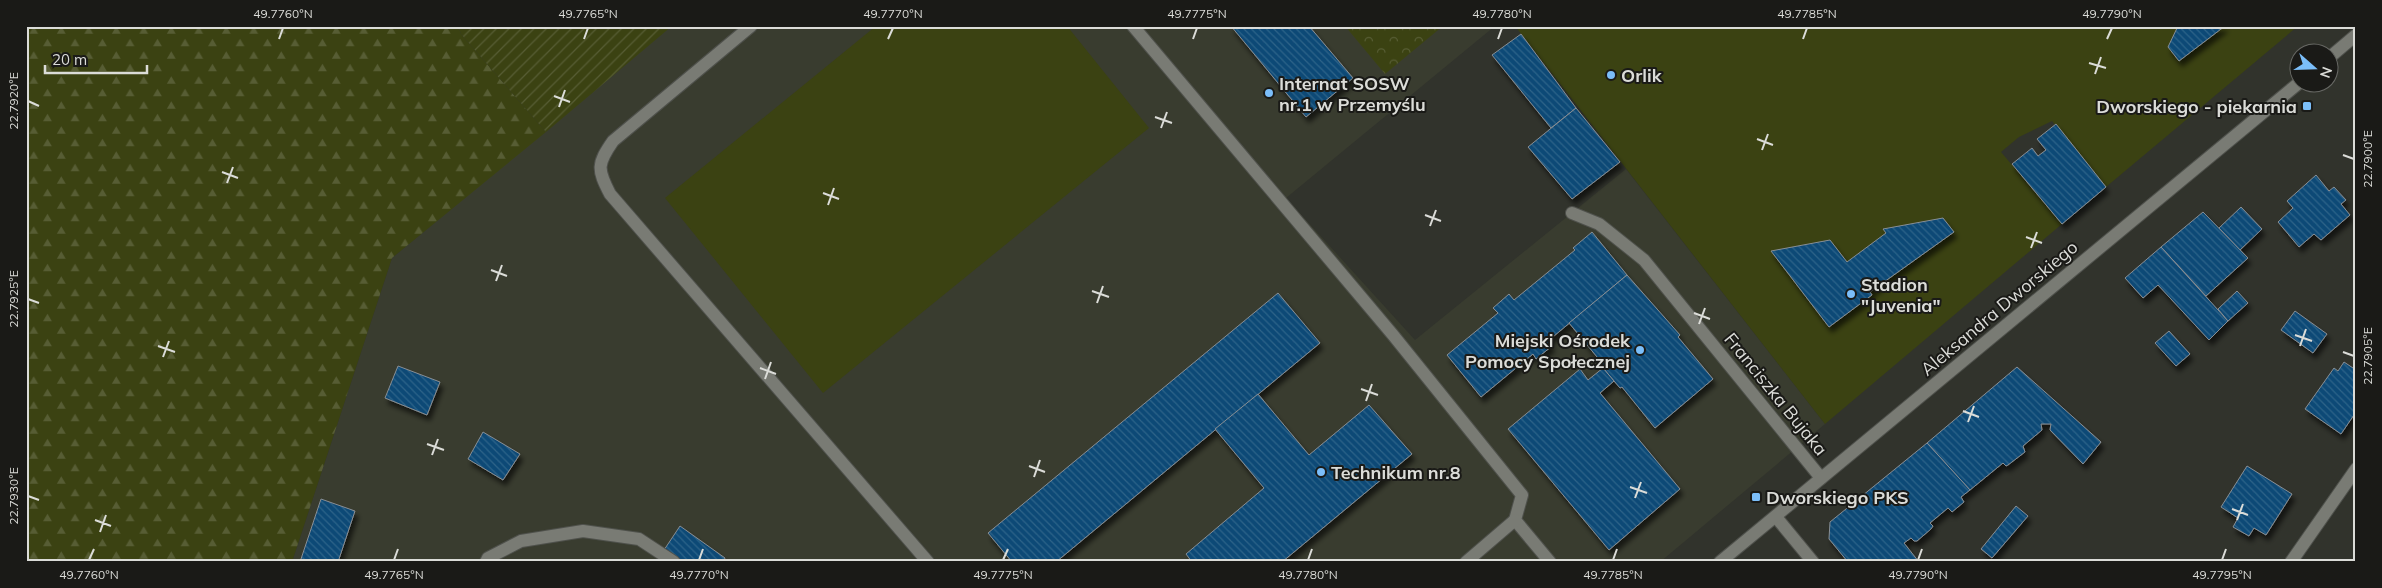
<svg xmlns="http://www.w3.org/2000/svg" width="2382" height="588" viewBox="0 0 2382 588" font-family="Mulish,sans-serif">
<defs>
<pattern id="forest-firs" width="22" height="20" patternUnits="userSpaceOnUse" patternTransform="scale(1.25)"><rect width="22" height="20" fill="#3b4212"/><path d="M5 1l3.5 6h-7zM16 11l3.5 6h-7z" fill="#575d34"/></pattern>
<pattern id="park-crowns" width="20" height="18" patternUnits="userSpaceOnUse" patternTransform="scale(1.25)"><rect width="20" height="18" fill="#3b4212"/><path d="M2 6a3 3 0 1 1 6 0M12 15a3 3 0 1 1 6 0" fill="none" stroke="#575d34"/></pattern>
<pattern id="garden-furrows" width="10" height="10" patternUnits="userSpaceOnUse" patternTransform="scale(1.25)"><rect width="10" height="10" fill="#3b4212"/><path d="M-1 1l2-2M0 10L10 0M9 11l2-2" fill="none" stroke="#575d34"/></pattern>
<pattern id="building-back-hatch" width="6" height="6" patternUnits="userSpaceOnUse" patternTransform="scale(1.25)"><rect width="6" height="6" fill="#0b4976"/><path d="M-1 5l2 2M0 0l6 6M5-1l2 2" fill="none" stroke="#2e6389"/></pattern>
<filter id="shadow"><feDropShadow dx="3" dy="5.5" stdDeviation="2.5" flood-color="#0009"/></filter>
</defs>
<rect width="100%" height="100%" fill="#31332c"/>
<polygon fill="#393c2f" points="671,26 1495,26 1286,198 1415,340 1626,169 1825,424 1660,562 292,562 392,258"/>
<polygon fill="url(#forest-firs)" points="26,26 458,26 461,34 546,132 392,258 292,562 26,562"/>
<polygon fill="url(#park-crowns)" points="1345,26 1443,26 1385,74"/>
<polygon fill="url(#garden-furrows)" points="458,26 672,26 546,132 461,34"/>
<g fill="#3b4212">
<polygon points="876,26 1067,26 1149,128 823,393 665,198"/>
<polygon points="1515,26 2298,26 2106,187 2052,121 2019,137 2001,152 2062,224 1825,424"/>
</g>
<g fill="url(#building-back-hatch)" stroke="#888e94" filter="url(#shadow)">
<polygon points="1231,26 1309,26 1353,78 1306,117"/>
<polygon points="2178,26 2225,26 2179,61 2168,47"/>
<polygon points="1521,34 1576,108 1551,128 1492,55"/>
<polygon points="1576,108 1620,162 1572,199 1528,147"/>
<polygon points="2056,124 2106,187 2062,224 2012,164 2032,148 2038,156 2046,150 2037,139"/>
<polygon points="2316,175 2329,191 2334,187 2346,200 2341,204 2350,215 2321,240 2314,234 2299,247 2278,222 2293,208 2287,201"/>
<polygon points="2241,207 2262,229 2240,250 2219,228"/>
<polygon points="2203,212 2248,258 2206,296 2161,247"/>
<polygon points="1943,218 1954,232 1870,292 1872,295 1829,327 1771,251 1830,240 1847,262 1886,233 1883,229"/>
<polygon points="1592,232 1627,275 1548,341 1552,346 1536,359 1533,354 1481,397 1447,355 1498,313 1493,308 1509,294 1514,300 1575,250 1573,248"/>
<polygon points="2161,247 2228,321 2209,340 2158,285 2143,298 2125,278"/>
<polygon points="1627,275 1680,335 1678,337 1713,379 1655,428 1622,387 1620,388 1603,368 1600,364 1602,363 1569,323"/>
<polygon points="2237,291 2248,303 2228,321 2218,309"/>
<polygon points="1278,293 1320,343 1056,562 1012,562 988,533"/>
<polygon points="2295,311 2327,334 2313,353 2281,330"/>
<polygon points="2169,331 2190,354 2176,366 2155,343"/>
<polygon points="2344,362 2356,370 2356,412 2341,434 2305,409 2334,368 2338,371"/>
<polygon points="398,366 440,382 427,415 385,398"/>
<polygon points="2017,367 2101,442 2083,464 2050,430 2051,424 2041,424 2042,430 2023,446 2025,452 2008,465 2006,466 2003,463 1970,490 1927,443"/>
<polygon points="1603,368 1614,381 1600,393 1680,489 1609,550 1508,429 1580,369 1588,380"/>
<polygon points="1258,394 1309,455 1369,405 1412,454 1282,562 1192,562 1186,554 1264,488 1215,429"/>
<polygon points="483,432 520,454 503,480 468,459"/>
<polygon points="1927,443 1970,490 1961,497 1964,502 1952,512 1948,508 1930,523 1933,526 1931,529 1917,541 1914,541 1911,538 1904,543 1919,562 1848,562 1829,539 1830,522"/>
<polygon points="2247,466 2292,494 2266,535 2254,528 2249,536 2233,527 2238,518 2221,507"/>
<polygon points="321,499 355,511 338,562 300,562"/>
<polygon points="2016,506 2028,516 1992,558 1981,549"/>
<polygon points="680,526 725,558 723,562 656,562"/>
</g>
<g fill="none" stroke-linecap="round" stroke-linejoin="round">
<defs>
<g id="minor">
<path d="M751,26l-138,115c-16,23 -16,28 -3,53l318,368"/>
<polyline points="1133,26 1393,335 1522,495 1515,520 1550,562"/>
<polyline points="2330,57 2356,35"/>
<polyline points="1572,213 1599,224 1644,260 1821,478"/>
<polyline points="1776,517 1813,562"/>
<polyline points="486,562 488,558 521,541 583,531 639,539 674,562"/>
<polyline points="1466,562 1515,520"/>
<polyline points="1720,562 2300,82"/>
<polyline points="2291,562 2356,469"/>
</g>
</defs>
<use href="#minor" stroke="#4f514c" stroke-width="14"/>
<use href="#minor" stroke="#797b74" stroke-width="12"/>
</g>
<path fill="none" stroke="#dbdcd8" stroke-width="2" d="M279,39l4,-11M584,39l4,-11M888,39l5,-11M1193,39l4,-11M1498,39l4,-11M1803,39l4,-11M2107,39l5,-11M2089,63l17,5M2095,74l6,-17M554,96l16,6M28,101l11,5M559,107l6,-17M1155,117l17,6M1161,128l6,-16M1757,139l16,6M1762,150l6,-16M2343,155l11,4M222,172l16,6M227,183l6,-16M823,193l16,6M828,205l6,-17M1425,215l16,6M1430,226l6,-16M2026,237l16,6M2031,248l6,-16M491,270l16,6M496,281l6,-16M1092,291l17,6M28,299l11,4M1097,303l6,-17M1694,313l16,6M1699,324l6,-16M2295,335l17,6M158,346l17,6M2300,346l6,-17M2343,352l11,4M163,357l6,-16M760,368l16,6M765,379l6,-17M1361,389l17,6M1366,401l6,-17M1963,411l16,6M1968,422l6,-16M427,444l17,6M432,455l6,-16M1029,466l16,6M1034,477l6,-17M1630,487l17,6M28,496l11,4M1635,498l6,-16M2232,509l16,6M95,520l16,6M2237,520l6,-16M100,532l6,-17M89,560l5,-11M394,560l4,-11M699,560l4,-11M1003,560l5,-11M1308,560l4,-11M1613,560l4,-11M1918,560l4,-11M2222,560l4,-11"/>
<g fill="#7bbef9" stroke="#1a1a17" stroke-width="2">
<circle cx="1611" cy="75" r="5"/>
<circle cx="1269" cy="93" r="5"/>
<rect x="2302" y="101" width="10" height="10" rx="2.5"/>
<circle cx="1851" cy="294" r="5"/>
<circle cx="1640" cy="350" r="5"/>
<circle cx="1321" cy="472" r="5"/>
<rect x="1751" y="492" width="10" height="10" rx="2.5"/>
</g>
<g text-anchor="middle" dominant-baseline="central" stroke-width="4" stroke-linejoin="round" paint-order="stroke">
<g font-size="18" font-weight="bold" fill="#dbdcd8" stroke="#1a1a17" text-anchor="start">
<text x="1621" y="75">Orlik</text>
<text x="1279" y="83">Internat SOSW<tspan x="1279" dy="21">nr.1 w Przemyślu</tspan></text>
<text x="2297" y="106" text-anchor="end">Dworskiego - piekarnia</text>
<text x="1861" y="284">Stadion<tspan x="1861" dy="21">"Juvenia"</tspan></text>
<text x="1630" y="340" text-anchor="end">Miejski Ośrodek<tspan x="1630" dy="21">Pomocy Społecznej</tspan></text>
<text x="1331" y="472">Technikum nr.8</text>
<text x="1766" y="497">Dworskiego PKS</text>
</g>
<g font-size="18" fill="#dbdcd8" stroke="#1a1a17">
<text transform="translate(1999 308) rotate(-40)">Aleksandra Dworskiego</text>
<text transform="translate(1776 394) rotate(51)">Franciszka Bujaka</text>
</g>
</g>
<rect width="2382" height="588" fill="none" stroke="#1a1a17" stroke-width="55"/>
<g transform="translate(2314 68) rotate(110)"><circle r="24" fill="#1a1a17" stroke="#676864"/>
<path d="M0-4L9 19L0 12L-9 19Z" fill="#7bbef9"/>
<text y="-8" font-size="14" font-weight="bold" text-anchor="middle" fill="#dbdcd8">N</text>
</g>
<path d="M45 65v8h102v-8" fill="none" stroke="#dbdcd8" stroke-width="2.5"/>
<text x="52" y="65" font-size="15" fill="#dbdcd8" stroke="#1a1a17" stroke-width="4" paint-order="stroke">20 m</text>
<rect x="28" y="28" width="2326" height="532" fill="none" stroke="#dbdcd8" stroke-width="2"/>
<g font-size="12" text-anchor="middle" fill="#dbdcd8">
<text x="283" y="18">49.7760°N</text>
<text x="588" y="18">49.7765°N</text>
<text x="893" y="18">49.7770°N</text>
<text x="1197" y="18">49.7775°N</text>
<text x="1502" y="18">49.7780°N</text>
<text x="1807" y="18">49.7785°N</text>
<text x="2112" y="18">49.7790°N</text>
<text transform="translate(14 101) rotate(-90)" y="4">22.7920°E</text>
<text transform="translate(2368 159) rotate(-90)" y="4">22.7900°E</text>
<text transform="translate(14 299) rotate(-90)" y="4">22.7925°E</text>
<text transform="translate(2368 356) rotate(-90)" y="4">22.7905°E</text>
<text transform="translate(14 496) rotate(-90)" y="4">22.7930°E</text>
<text x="89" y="579">49.7760°N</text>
<text x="394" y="579">49.7765°N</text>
<text x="699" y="579">49.7770°N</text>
<text x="1003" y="579">49.7775°N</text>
<text x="1308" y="579">49.7780°N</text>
<text x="1613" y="579">49.7785°N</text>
<text x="1918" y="579">49.7790°N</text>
<text x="2222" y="579">49.7795°N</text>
</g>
</svg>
